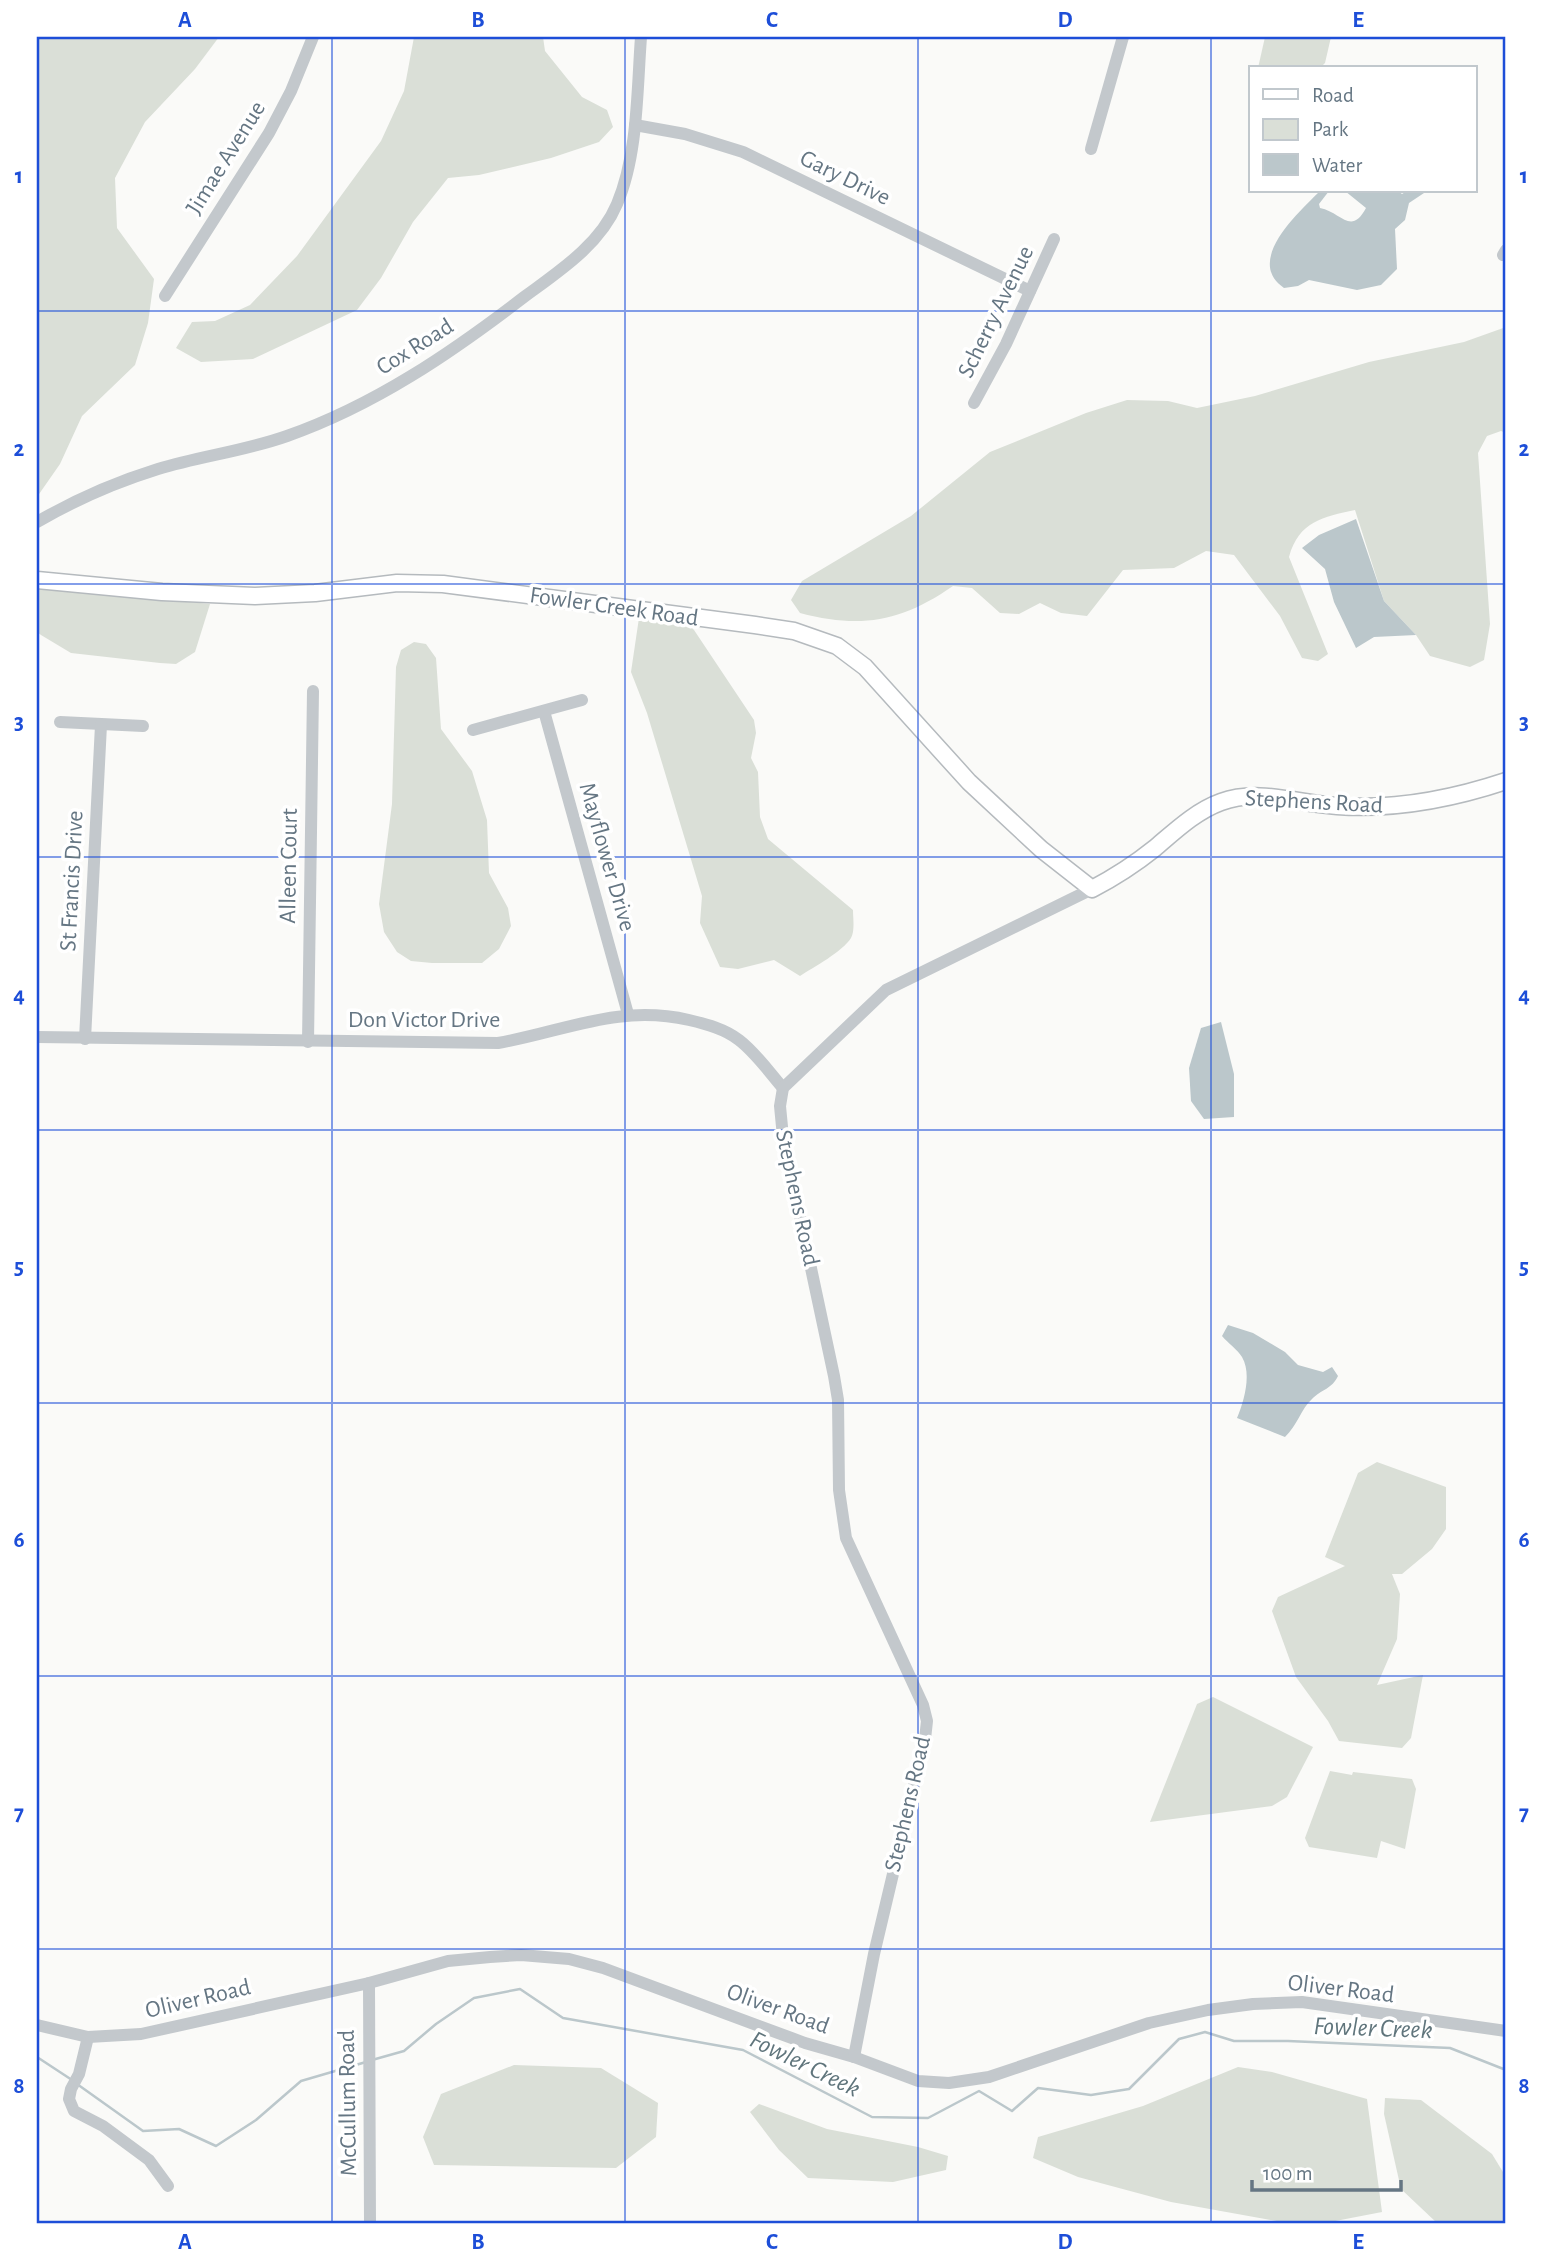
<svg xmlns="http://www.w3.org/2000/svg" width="1543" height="2260" viewBox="0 0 1543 2260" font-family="'Alegreya Sans',sans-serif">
<rect width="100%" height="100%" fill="#fafaf8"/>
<g fill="#dadfd7">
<polygon points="37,37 219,37 195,69 145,122 115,178 117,228 154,279 148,323 135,365 82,416 60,464 37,497"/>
<polygon points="414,37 543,37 545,51 582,97 607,110 613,127 599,142 551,158 479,175 448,178 413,222 381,278 357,310 253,359 201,362 176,348 192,322 215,321 250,305 297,256 381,141 404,91"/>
<polygon points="1265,37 1331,37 1325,63 1320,68 1258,68"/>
<path d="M1506,327v106l-5,-2 -14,5 -9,17 12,171 -6,36 -14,7 -40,-11 -14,-21 -32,-34 -29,-91c-32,7 -56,11 -66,47l39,97 -10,7 -16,-3 -22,-42 -46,-61 -28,-4 -32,17 -51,2 -36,46 -26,-3 -21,-10 -21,11 -19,-1 -28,-25 -19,-2c-52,36 -92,43 -153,27l-9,-13 11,-19 109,-65 79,-64 96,-39 41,-13 41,1 29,7 58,-12 114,-34 95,-20z"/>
<polygon points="37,587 210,604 195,652 176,664 160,663 71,653 41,635 37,632"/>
<path d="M640,611l41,5 13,14 60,90 2,13 -5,25 7,14 2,45 8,22 85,71c0,9 2,20 -2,28 -9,14 -37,29 -51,38l-26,-16 -36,9 -18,-2 -20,-44 2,-27 -55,-183 -16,-41z"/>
<polygon points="414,642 426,644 436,658 441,729 472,771 487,820 489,873 508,908 511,926 499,949 482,963 432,963 411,961 397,952 384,932 379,904 392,804 396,667 401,650"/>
<polygon points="1377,1462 1446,1487 1446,1529 1432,1549 1402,1574 1392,1574 1400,1594 1397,1639 1377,1685 1423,1675 1411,1738 1402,1748 1339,1741 1328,1721 1296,1677 1272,1611 1278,1597 1345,1566 1325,1557 1358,1473"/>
<polygon points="1213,1697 1313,1747 1287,1797 1272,1806 1150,1822 1197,1704"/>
<polygon points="1330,1771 1352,1775 1353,1772 1412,1779 1416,1789 1405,1849 1381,1841 1377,1858 1309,1847 1305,1838"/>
<polygon points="514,2065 601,2068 658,2103 656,2137 616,2168 434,2165 423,2137 441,2094"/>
<polygon points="1238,2067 1272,2072 1367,2099 1382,2212 1325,2223 1288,2223 1171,2202 1078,2177 1033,2158 1038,2137 1143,2106"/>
<polygon points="1385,2098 1421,2100 1492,2154 1506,2177 1506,2223 1437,2223 1401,2189 1384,2114"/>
<polygon points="759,2104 827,2129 918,2147 948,2156 946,2170 893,2182 808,2178 779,2150 750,2112"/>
</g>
<g fill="#bbc7cb">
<path d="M1320,191h9l-10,13 1,4c21,4 31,28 46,0l-21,-17h53l4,3 5,-3h20l-18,12 -4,17 -10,9 2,40 -16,16 -24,5 -48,-10 -11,6 -14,2c-40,-27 15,-76 36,-97z"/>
<polygon points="1356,519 1384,601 1416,635 1374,637 1356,648 1334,602 1325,569 1302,548 1319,535"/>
<polygon points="1221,1022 1234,1074 1234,1117 1204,1119 1191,1101 1189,1068 1201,1028"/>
<path d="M1228,1325l25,8 32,19 13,13 25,7 9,-5 6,9c-6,13 -16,13 -26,23 -11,10 -15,27 -27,38l-48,-19c7,-17 15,-44 5,-61 -4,-7 -14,-14 -20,-21z"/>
</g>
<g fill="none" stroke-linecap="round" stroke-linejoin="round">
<g stroke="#bbc7cb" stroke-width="2.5">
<polyline points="37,2057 72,2080"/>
<polyline points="372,2060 404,2051 436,2024 474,1998 520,1989 563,2018 743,2050 872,2117 928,2118 979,2091 1012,2111 1038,2088 1091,2095 1129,2089 1179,2039 1205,2032 1234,2041 1288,2041 1450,2048 1506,2070"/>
<polyline points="77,2084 143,2131 179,2129 216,2146 256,2120 301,2081 366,2062"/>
</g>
<defs>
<path id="major" d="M37,580l125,12 93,4 60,-3 82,-10 46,1 312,41 39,6 43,15 28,21 104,115 72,67 51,40c23,-12 43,-25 63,-41 20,-17 41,-37 66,-46 38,-14 77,2 116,4 57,4 115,-7 169,-25"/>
</defs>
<use href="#major" stroke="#b5babe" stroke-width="19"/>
<g stroke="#c3c8cc" stroke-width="12">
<polyline points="635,125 685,134 743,152 1030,291"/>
<polyline points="1091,149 1123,37"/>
<polyline points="1503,255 1506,250"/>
<polyline points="165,296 269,133 291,91 313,37"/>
<polyline points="974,403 1006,344 1054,239"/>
<path d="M37,522c38,-22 79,-40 121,-53 43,-13 87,-18 129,-33 88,-31 164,-83 237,-139 34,-25 76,-52 93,-93 21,-49 20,-114 24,-167"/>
<polyline points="544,711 628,1014"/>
<polyline points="60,722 143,726"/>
<polyline points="473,730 582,700"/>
<path d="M37,1037l461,6c68,-12 120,-39 191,-23 17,4 36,9 50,20 17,13 30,32 44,48"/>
<polyline points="85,1039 101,725"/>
<polyline points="308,1042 313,691"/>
<polyline points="369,1983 370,2223"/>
<polyline points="37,2025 88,2037 141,2034 369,1983 448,1961 490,1957 521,1955 569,1959 603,1968 805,2043 854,2057 918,2081 949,2083 989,2077 1149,2023 1208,2010 1253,2004 1302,2002 1506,2031"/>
<polyline points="88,2037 79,2074 71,2089 69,2099 74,2111 103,2126 149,2160 168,2186"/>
<polyline points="854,2057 874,1954 925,1739 927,1721 923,1705 846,1538 839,1490 838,1400 834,1376 783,1137 780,1106 783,1088 886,990 1092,889"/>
</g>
<use href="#major" stroke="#fff" stroke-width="16"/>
</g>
<path fill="none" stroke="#1d4ed8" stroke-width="2" stroke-opacity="0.55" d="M332,37v2186M625,37v2186M918,37v2186M1211,37v2186M37,311h1469M37,584h1469M37,857h1469M37,1130h1469M37,1403h1469M37,1676h1469M37,1949h1469"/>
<g text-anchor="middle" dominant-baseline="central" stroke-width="7" stroke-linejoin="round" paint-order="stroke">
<g font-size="24" fill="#657683" stroke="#fff">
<text transform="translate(226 158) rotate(-58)">Jimae Avenue</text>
<text transform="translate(845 178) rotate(26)">Gary Drive</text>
<text transform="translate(996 312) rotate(-64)">Scherry Avenue</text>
<text transform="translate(415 347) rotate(-32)">Cox Road</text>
<text transform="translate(614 607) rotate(8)">Fowler Creek Road</text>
<text transform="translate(1314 802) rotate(3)">Stephens Road</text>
<text transform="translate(607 857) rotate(74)">Mayflower Drive</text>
<text transform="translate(289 866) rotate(-89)">Alleen Court</text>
<text transform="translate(72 881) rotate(-87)">St Francis Drive</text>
<text x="424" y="1020">Don Victor Drive</text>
<text transform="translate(797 1198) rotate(78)">Stephens Road</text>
<text transform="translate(908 1804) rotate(-77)">Stephens Road</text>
<text transform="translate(1341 1989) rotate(7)">Oliver Road</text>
<text transform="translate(198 1999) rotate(-13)">Oliver Road</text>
<text transform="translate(778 2009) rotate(20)">Oliver Road</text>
<text transform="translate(348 2103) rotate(-91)">McCullum Road</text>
</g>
<g font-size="26" font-style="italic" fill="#60757c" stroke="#fff">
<text transform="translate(1373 2028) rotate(2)">Fowler Creek</text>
<text transform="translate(805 2064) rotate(26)">Fowler Creek</text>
</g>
</g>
<rect width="1543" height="2260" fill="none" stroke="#ffffff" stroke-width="77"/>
<rect x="1249" y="66" width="228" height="126" fill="#ffffff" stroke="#c1c8cd" stroke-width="2"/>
<rect x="1263" y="89" width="35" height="10" fill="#ffffff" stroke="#c1c8cd" stroke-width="2"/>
<text x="1312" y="102" font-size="21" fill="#657683">Road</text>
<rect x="1263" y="119" width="35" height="21" fill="#dadfd7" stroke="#c1c8cd" stroke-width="2"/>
<text x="1312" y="136" font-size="21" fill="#657683">Park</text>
<rect x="1263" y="154" width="35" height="21" fill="#bbc7cb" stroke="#c1c8cd" stroke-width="2"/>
<text x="1312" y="172" font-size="21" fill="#657683">Water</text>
<path d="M1252 2180v10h149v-10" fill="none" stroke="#657683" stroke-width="3.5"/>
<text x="1263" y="2180" font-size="21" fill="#657683" stroke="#ffffff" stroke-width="5" paint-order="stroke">100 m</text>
<rect x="38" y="38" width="1466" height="2184" fill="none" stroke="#1d4ed8" stroke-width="2.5"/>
<g font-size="23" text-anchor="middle" font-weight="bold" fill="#1d4ed8">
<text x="185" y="27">A</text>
<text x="478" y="27">B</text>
<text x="772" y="27">C</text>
<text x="1065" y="27">D</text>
<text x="1358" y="27">E</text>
<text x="19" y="183">1</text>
<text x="1524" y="183">1</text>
<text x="19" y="456">2</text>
<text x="1524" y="456">2</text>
<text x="19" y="729">3</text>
<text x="1524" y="729">3</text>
<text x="19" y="1002">4</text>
<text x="1524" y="1002">4</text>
<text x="19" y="1274">5</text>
<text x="1524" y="1274">5</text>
<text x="19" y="1547">6</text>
<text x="1524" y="1547">6</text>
<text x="19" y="1820">7</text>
<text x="1524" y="1820">7</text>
<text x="19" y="2093">8</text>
<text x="1524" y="2093">8</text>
<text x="185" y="2249">A</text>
<text x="478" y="2249">B</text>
<text x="772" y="2249">C</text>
<text x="1065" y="2249">D</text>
<text x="1358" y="2249">E</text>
</g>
</svg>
